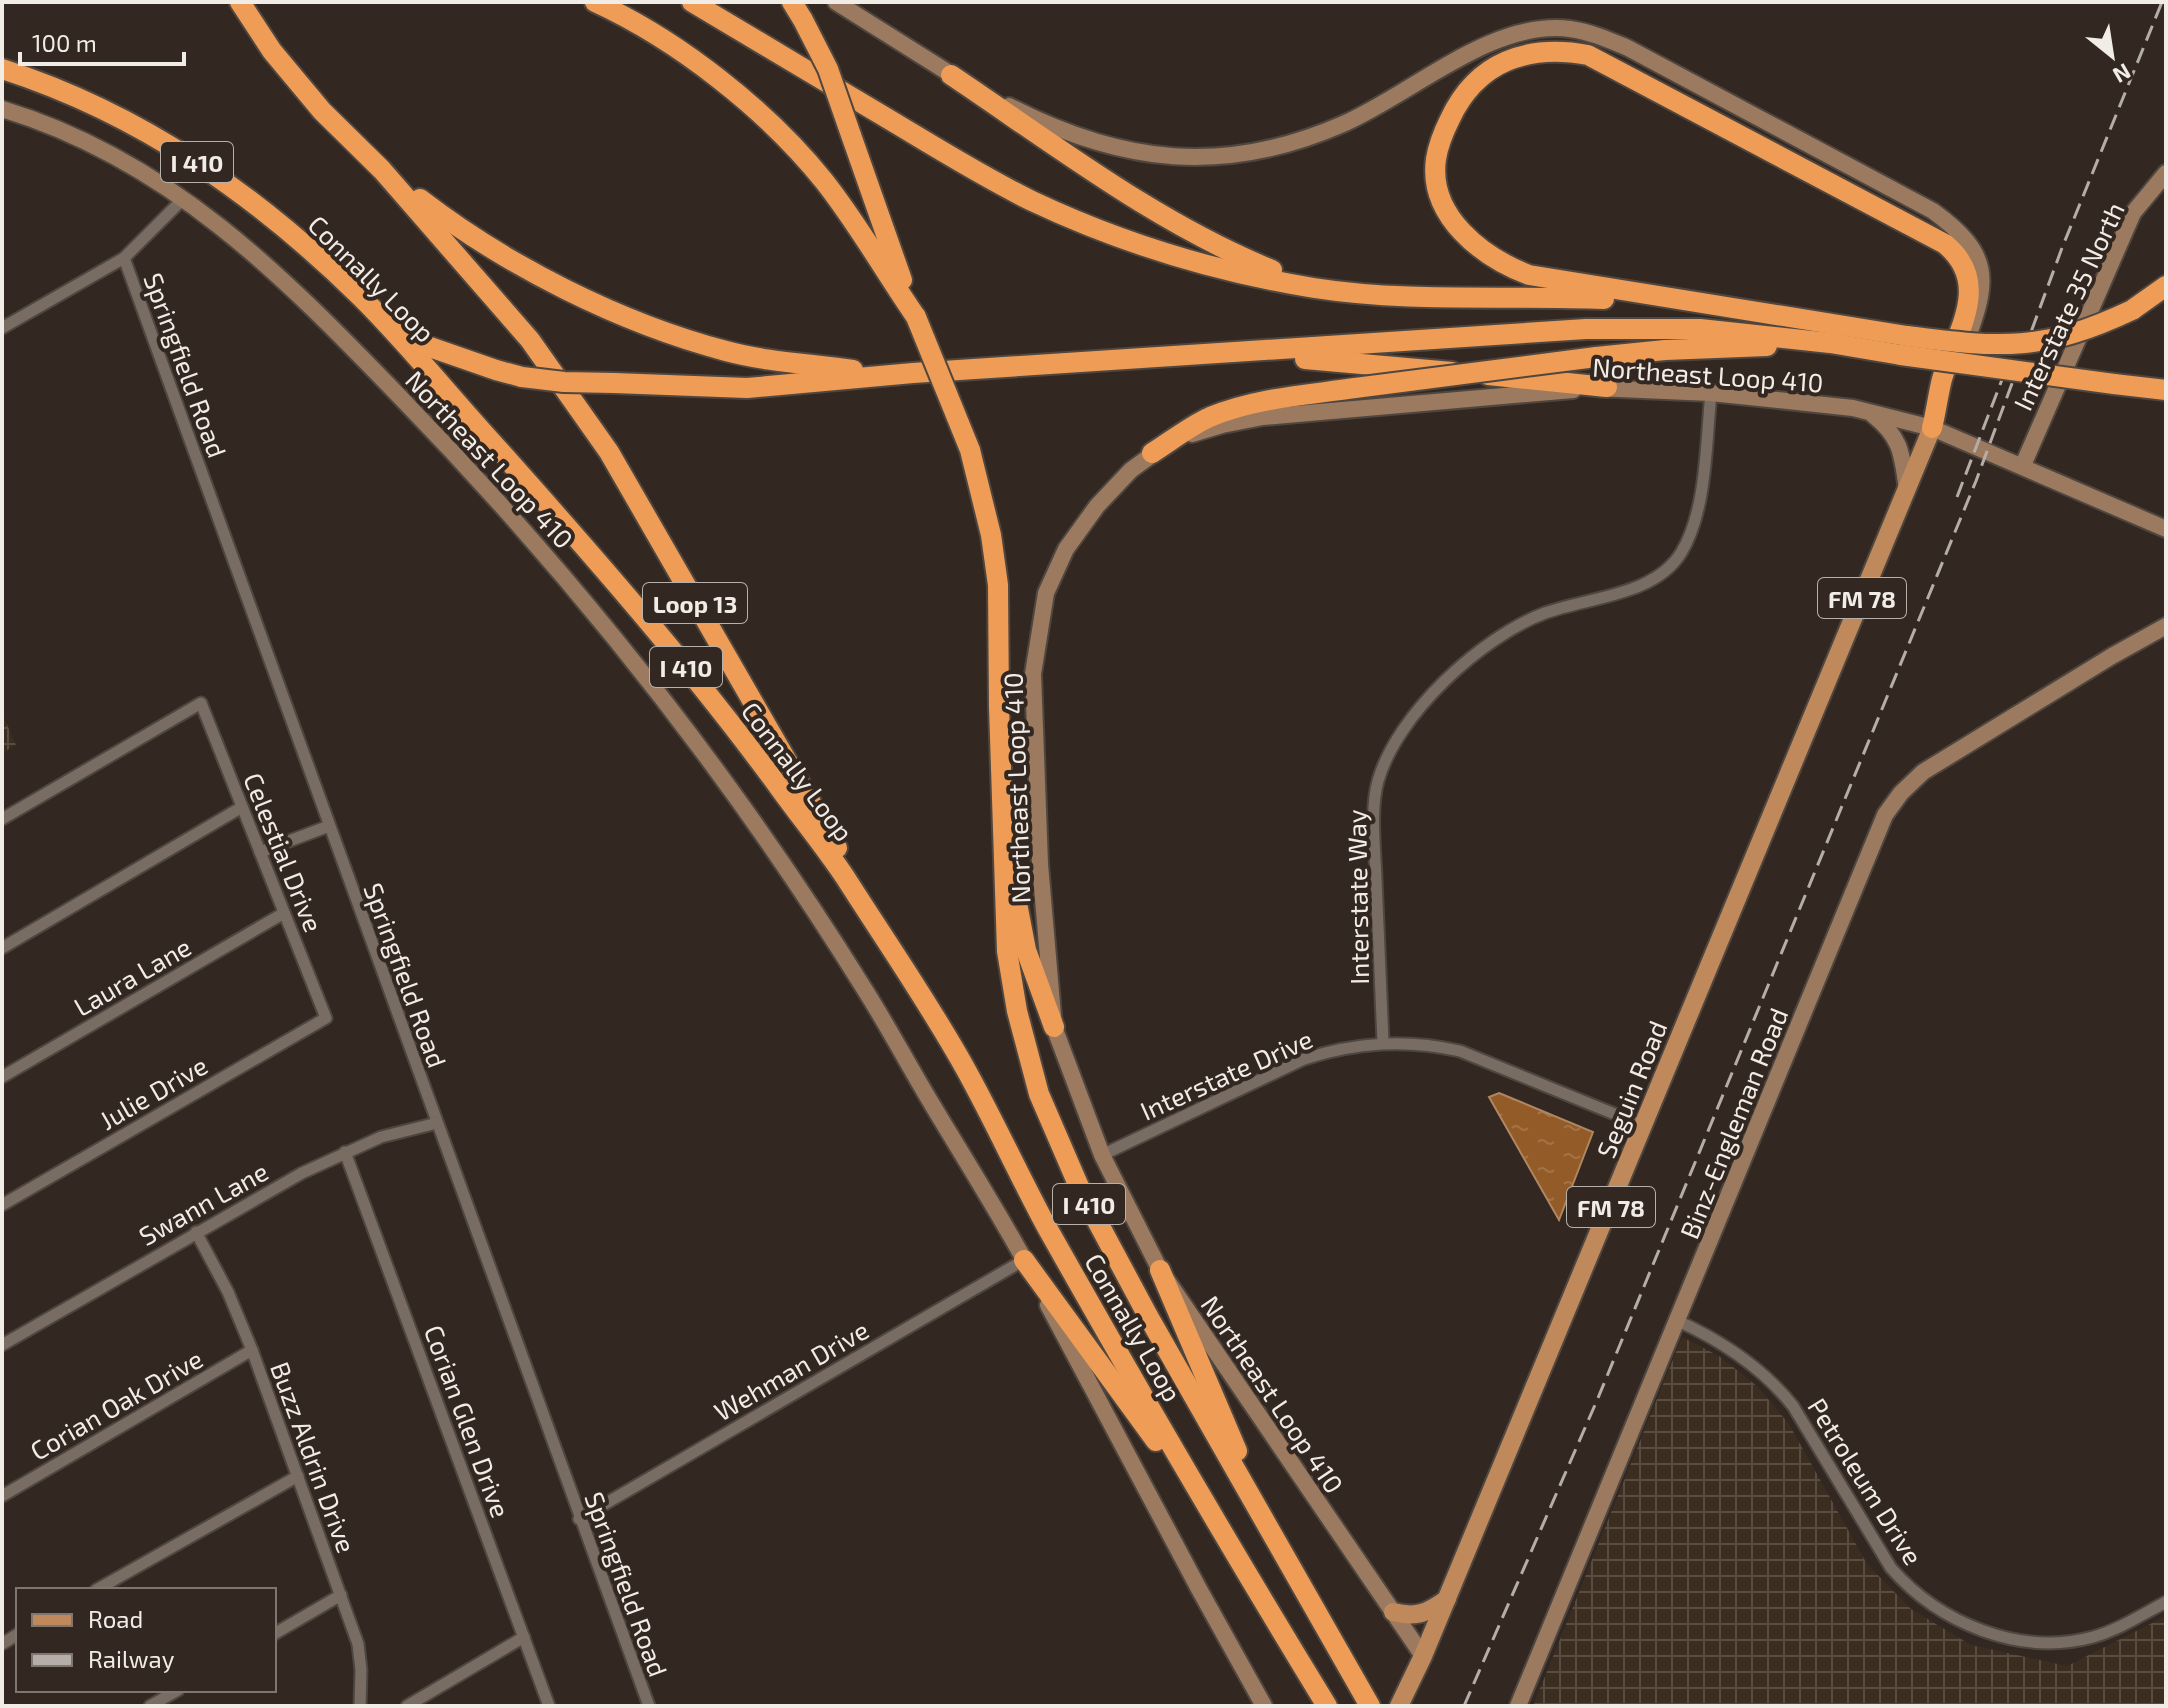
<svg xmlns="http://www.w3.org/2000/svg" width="2168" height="1708" viewBox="0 0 2168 1708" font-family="'Exo 2',sans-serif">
<defs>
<pattern id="industrial-grid" width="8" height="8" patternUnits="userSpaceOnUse" patternTransform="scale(2)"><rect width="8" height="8" fill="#3c2d21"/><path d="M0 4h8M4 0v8" fill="none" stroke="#594c41"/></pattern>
<pattern id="water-ripples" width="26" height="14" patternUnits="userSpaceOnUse" patternTransform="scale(2)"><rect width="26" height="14" fill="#935b28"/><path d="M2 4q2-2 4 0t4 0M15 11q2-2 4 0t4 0" fill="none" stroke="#a37347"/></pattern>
</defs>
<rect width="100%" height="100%" fill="#322821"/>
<g fill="url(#industrial-grid)">
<polygon points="2,713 16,745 2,753"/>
<polygon points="1682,1337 1719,1356 1757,1386 1789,1424 1867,1564 1911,1609 1971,1645 2067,1666 2166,1616 2166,1706 1533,1706"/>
</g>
<polygon fill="url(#water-ripples)" stroke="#b08661" stroke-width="2" points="1499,1093 1593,1132 1559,1220 1489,1097"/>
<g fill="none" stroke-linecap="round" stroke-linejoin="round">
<defs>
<g id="street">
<polyline points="124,258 649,1706"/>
<polyline points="2,328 124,258 184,198"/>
<polyline points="2,819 201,703 326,1018 2,1205"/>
<polyline points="260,852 329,826"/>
<polyline points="2,948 242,807"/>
<path d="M1383,1042c-2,-54 -5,-109 -7,-164 -1,-28 -6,-69 2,-97 19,-67 103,-144 167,-168 44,-16 109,-17 136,-60 26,-42 25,-112 30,-160"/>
<polyline points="2,1077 284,913"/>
<polyline points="345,1152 549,1706"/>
<path d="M1102,1155l202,-96c53,-17 102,-20 156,-8l184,75"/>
<polyline points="196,1232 228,1292 252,1350 358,1644 361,1670 360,1706"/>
<path d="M1678,1321c44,20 84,46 115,85l98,162c48,55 129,89 202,69 25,-7 50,-23 73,-35"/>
<polyline points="2,1345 302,1173 381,1137 437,1123"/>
<polyline points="2,1496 252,1350"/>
<polyline points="579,1519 1024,1260"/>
<polyline points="96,1590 298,1476"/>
<polyline points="274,1634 341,1595"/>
<polyline points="2,1644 18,1634"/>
<polyline points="150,1706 178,1690"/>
<polyline points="407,1706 524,1637"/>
</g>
<g id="secondary">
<polyline points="836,2 960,80"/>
<path d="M1009,106c113,58 215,70 334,18 69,-30 149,-105 227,-95 21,3 39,11 58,19l305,163c59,43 57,68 32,134"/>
<path d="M2,109c168,51 281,167 399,289 175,180 332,379 464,592 24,38 45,78 68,116 33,55 67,109 97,164"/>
<polyline points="1596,388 1711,393 1853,408 1932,428 2166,529"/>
<path d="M1873,415c29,23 29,40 34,75"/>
<polyline points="1192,434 1222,425 1263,417 1573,390"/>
<polyline points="1160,449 1131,470 1097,506 1066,549 1046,593 1033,674 1040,864 1054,1027 1102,1155 1160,1270 1423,1656"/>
<polyline points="2023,465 2133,213 2166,173"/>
<polyline points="1048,1305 1199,1589 1264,1706"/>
<polyline points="1518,1706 1885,815 1901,793 1923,772 2112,656 2166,626"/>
</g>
<g id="primary">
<path d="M1393,1612c24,6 34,1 54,-13"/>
<polyline points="1399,1706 1423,1656 1932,428"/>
</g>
<g id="highway">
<polyline points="240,2 272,51 322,111 382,170 530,340 609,452 837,848"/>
<path d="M595,2c83,38 172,108 229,179 34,43 61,91 92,136"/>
<path d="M692,2c68,40 135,81 203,121 45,27 90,55 137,78 89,42 184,71 282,87 96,15 194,7 290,11"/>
<polyline points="792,2 803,20"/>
<path d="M2,69c140,45 256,127 360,229 48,48 91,102 137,152 98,110 195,221 282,340 21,29 44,57 64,87 40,63 84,126 120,191 30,54 55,110 84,163 90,160 182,318 278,475"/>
<path d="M951,75c103,69 205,148 321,195"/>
<polyline points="851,135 902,280"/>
<path d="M420,199c87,67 200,124 306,152 41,11 86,13 127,19"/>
<polyline points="2132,310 2166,286"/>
<polyline points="400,327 427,346 496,370 522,377"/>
<path d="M1907,336l-378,-61c-47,-18 -101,-59 -93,-116 2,-13 8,-28 14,-40 27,-58 78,-75 138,-64l357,189c48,40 11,88 -3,135 -4,16 -6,33 -10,49"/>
<polyline points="1596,357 1665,350 1767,346"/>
<polyline points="1305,359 1452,372"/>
<polyline points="1488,375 1607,387"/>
<polyline points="614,383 747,388 913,373 1586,329 1700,329 1830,343 1901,355"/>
<polyline points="2114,384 2166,390"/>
<polyline points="970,450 991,535 998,585 999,707 1007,951 1017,1011 1039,1094 1080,1189 1148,1316 1370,1706"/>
<path d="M1152,453c19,-12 38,-27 58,-36 45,-19 97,-22 145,-29"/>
<polyline points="1015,893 1026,950 1054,1027"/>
<polyline points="1024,1260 1156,1441"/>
<polyline points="1160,1270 1237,1451"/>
</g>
</defs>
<use href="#street" stroke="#4e463f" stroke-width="15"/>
<use href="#secondary" stroke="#4e463f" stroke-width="20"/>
<use href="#primary" stroke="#4e463f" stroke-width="22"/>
<use href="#highway" stroke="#4e463f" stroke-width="24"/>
<use href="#street" stroke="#786c63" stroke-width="11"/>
<use href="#secondary" stroke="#9b7a5f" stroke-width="16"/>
<use href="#primary" stroke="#bf895b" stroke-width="18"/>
<use href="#highway" stroke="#ee9c56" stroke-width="20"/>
<g stroke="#b5aea8" stroke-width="3" stroke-dasharray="16 8" stroke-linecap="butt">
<polyline points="1957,497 2003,377"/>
<polyline points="1464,1706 1598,1398 1976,481 2062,248 2162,2"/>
</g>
<defs>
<g id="highway-bridge">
<polyline points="803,20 828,69 851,135"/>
<polyline points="916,317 970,450"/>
<path d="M1907,336c94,12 136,16 225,-26"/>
<polyline points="1901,355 2114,384"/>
<polyline points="522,377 564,382 614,383"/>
<polyline points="1355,388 1596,357"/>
</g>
</defs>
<use href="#highway-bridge" stroke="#4e463f" stroke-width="24" stroke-linecap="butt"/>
<use href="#highway-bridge" stroke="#ee9c56" stroke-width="20"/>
</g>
<g text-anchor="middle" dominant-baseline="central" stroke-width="8" stroke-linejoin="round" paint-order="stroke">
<g fill="#322821" stroke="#b8b1ab" stroke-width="2">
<rect x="161" y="142" width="72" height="40" rx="6"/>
<rect x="1818" y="578" width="88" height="40" rx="6"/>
<rect x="643" y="583" width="104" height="40" rx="6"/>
<rect x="650" y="647" width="72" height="40" rx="6"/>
<rect x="1053" y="1184" width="72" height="40" rx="6"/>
<rect x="1567" y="1187" width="88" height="40" rx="6"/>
</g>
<g font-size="24" font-weight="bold" fill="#f2ece6">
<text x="197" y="162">I 410</text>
<text x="1862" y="598">FM 78</text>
<text x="695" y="603">Loop 13</text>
<text x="686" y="667">I 410</text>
<text x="1089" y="1204">I 410</text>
<text x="1611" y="1207">FM 78</text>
</g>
<g font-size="26" fill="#f2ece6" stroke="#322821">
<text transform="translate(372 278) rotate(45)">Connally Loop</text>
<text transform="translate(2068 306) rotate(-65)">Interstate 35 North</text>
<text transform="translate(186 365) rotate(70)">Springfield Road</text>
<text transform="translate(1708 374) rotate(4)">Northeast Loop 410</text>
<text transform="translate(490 459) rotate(47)">Northeast Loop 410</text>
<text transform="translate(798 771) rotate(53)">Connally Loop</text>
<text transform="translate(1016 788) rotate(-92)">Northeast Loop 410</text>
<text transform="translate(284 852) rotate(68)">Celestial Drive</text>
<text transform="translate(1357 897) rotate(-91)">Interstate Way</text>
<text transform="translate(406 975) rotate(70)">Springfield Road</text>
<text transform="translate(132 976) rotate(-30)">Laura Lane</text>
<text transform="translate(1226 1074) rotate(-24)">Interstate Drive</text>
<text transform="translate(1631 1089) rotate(-68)">Seguin Road</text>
<text transform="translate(153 1092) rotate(-30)">Julie Drive</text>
<text transform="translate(1733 1123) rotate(-68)">Binz-Engleman Road</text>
<text transform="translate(203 1203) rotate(-29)">Swann Lane</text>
<text transform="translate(1134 1327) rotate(60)">Connally Loop</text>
<text transform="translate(791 1370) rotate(-30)">Wehman Drive</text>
<text transform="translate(1273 1394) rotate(56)">Northeast Loop 410</text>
<text transform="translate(116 1404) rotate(-30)">Corian Oak Drive</text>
<text transform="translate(468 1421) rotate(70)">Corian Glen Drive</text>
<text transform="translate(314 1457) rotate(70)">Buzz Aldrin Drive</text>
<text transform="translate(1866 1481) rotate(58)">Petroleum Drive</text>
<text transform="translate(627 1584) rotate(70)">Springfield Road</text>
</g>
</g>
<rect width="2168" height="1708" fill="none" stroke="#f2ece6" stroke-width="8"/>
<rect x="16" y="1588" width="260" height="104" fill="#322821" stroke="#7f7670" stroke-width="2"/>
<rect x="32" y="1614" width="40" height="12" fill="#bf895b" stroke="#7f7670" stroke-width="2"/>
<text x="88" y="1628" font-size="24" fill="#f2ece6">Road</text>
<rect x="32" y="1654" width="40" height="12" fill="#b5aea8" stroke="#7f7670" stroke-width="2"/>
<text x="88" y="1668" font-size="24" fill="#f2ece6">Railway</text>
<g transform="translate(2112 56) rotate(150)" stroke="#322821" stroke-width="6" paint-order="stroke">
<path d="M0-6L14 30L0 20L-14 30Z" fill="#f2ece6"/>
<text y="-12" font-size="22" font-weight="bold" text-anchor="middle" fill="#f2ece6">N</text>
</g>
<path d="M20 52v12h164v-12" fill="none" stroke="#f2ece6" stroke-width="4"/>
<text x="32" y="52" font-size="24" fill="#f2ece6" stroke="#322821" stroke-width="6" paint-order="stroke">100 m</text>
</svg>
